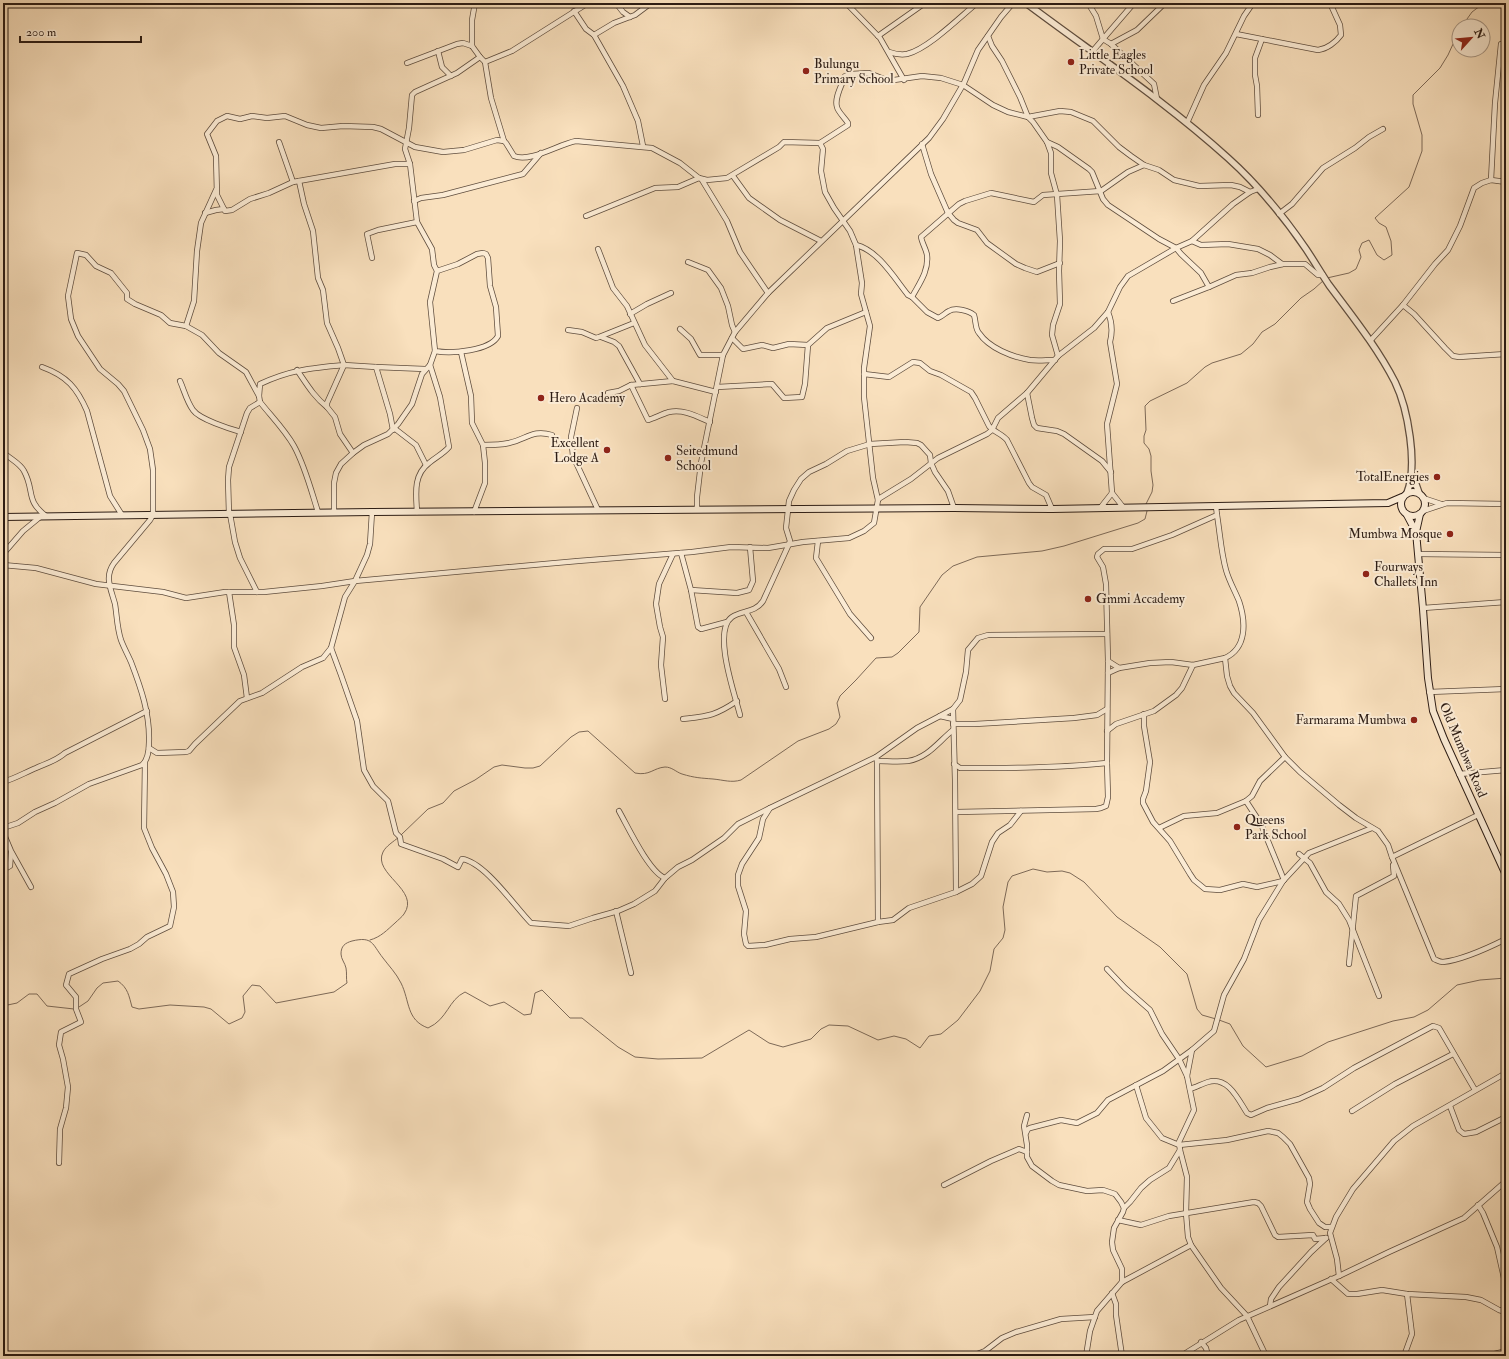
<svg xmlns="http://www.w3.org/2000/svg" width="1509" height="1359" viewBox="0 0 1509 1359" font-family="'IM FELL Double Pica',serif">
<rect width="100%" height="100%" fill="#f9e0bd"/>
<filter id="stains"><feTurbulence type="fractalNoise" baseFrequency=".005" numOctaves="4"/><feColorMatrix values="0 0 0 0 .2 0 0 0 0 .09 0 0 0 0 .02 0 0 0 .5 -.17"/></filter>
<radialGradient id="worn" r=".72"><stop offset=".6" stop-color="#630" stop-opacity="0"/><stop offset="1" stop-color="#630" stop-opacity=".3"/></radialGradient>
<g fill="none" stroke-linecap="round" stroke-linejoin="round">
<g stroke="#7d6957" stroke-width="1">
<polyline points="1462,26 1472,12 1484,3"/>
<polyline points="1327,278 1349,273 1356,269 1361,257 1359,250 1362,243 1369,240 1377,255 1384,260 1392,255 1391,241 1386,227 1379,223 1375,218 1409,187 1422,151 1422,135 1413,104 1413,95 1440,68 1448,55 1459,31"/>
<polyline points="1146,504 1152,492 1153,485 1151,471 1151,456 1149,449 1144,443 1144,436 1146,430 1145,406 1150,401 1187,383 1205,367 1212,363 1241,354 1253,344 1262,332 1275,324 1301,298 1314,289 1324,280"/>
<path d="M401,835l27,-26 15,-6 11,-12 21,-11 19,-13 8,-2 23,3h8l7,-2 31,-29 8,-5 9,-1 47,42c15,3 18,-5 30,-6 7,0 11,5 17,7 13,4 19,4 31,5 11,1 18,4 28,1l57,-39 31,-12 7,-5 4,-7 -3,-14 3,-7 16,-16 20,-22 16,-1 6,-4 21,-21 1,-25 22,-32 11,-9 24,-9 65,-6 22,-5 74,-23 7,-4 2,-8"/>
<path d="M370,940c11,-3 17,-10 25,-17 3,-3 7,-6 9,-9 17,-24 -32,-40 -21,-62 3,-6 10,-10 16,-15"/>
<polyline points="3,1006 17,1003 29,994 37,994 47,1006 74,1009"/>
<path d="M79,1007l9,-6 9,-13 6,-5 15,-2c10,7 11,15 14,26l7,2 31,-4 34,2 7,2 18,15 13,-6 3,-6 -2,-16 9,-11 8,1 16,17 58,-11 13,-9c-1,-4 0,-10 -1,-15 -1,-5 -5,-9 -5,-14 0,-8 4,-11 11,-13 21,-5 20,3 31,17 6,8 13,15 18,25 9,18 5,37 27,45 20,-9 20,-28 37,-36l25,14 14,-4 20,13 7,-1 4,-21 7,-3 28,28h12l36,29 17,10 23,2 44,-1 47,-28 20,13 14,4 28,-8 10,-10 8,-4 19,1 30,14 16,-4 12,3 14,9 9,-12 12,-2 17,-14 22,-29 10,-20 4,-22 9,-11 2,-8 -2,-23 5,-25 4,-6 21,-7 14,3 15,-1 8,2 14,9 33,35 43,30 27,27 10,35 5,6 14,4"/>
<polyline points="1219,1020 1230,1024 1243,1046 1266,1067 1302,1056 1328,1042 1393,1021 1414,1017 1428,1010 1457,985 1480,980 1506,978"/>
</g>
<defs>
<g id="minor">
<polyline points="616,3 623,12 630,17"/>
<polyline points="1088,3 1096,16 1103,39 1134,3"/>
<polyline points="848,5 880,38 904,80"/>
<polyline points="574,11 586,29 594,35 623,86 638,121 643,146"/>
<path d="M1236,34l82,16c9,-1 18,-8 23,-15l-1,-10 -10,-22"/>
<polyline points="594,35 614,23 635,15 651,3"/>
<polyline points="878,36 925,3"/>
<polyline points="988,36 992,46 1002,61 1020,97 1028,117 1033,122 1047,142 1051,153 1051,173 1057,195 1060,241 1059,271 1060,304 1053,325 1052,335 1058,356"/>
<polyline points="1111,44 1154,84 1157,99"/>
<polyline points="472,46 472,20 475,3"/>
<polyline points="438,51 442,67 451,76"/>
<path d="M889,52c6,2 12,3 18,2 21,-5 53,-37 70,-51"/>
<polyline points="1092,52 1103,39 1111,44 1137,30 1165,3"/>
<polyline points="485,62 491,98 504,141"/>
<polyline points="407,63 457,44 463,43 472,46 480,57 485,62 512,51 588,3"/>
<polyline points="1258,115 1257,86 1255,75 1255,58 1262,39"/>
<polyline points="1187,123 1204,85 1226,53 1244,16 1253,3"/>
<polyline points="279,142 293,182 395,164 410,164"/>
<polyline points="1047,142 1058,147 1089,169 1092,172 1103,199 1108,205 1159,239 1176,248 1181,254 1201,273 1209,287 1236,275 1252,273 1270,267 1283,264 1305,264 1318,275 1323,275"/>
<polyline points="820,143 823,149 821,171 825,192 834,208 850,231 856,245 862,283 861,294 870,326 864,368 864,397 873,478 878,500"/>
<polyline points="922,144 931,174 948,213 954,220 958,223 977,230 987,243 1016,264 1025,268 1037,272 1060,263"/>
<polyline points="733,176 749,198 780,220 821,241"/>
<polyline points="702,180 727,221 740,252 768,293"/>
<polyline points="1491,180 1495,103 1501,44"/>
<path d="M293,182l-24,11 -19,6 -18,11 -7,1 -8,-16 -1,-39 -9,-22 10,-13 10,-5 13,3 12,-3 15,2 18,-2 22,9 14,3 22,-2 30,1 8,2 34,18 28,5 21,-2 33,-10 7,1 2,2 8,13c16,7 45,-12 62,-15l76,7 28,15 19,15"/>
<polyline points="414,201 421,198 443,195 523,174 541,153"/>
<polyline points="205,213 216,210 224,209"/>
<polyline points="1279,214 1292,204 1323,168 1355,148 1369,137 1383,129"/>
<path d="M586,216l69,-28 23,-1 21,-9 8,2 20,-2 52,-31 5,-5 36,1 28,-18v-2c-3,-5 -10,-11 -11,-16 -3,-9 5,-22 8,-31l6,-2 18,-1 15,6 10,1 28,-4 19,2 22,7 30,20 15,7 20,5 32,-6 11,1 22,9 26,26 12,9 13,9 15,5 15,10 25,6 32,-1 9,2 10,5"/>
<polyline points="1192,241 1201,245 1228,244 1258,249 1270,255 1282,264"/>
<path d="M856,245c22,5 39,34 52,50l4,2c7,-13 17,-26 15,-42 -1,-6 -5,-12 -6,-18l38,-33 6,-3 26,-8 43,9 9,-7 58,-4 27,-19 16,-7"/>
<polyline points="598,249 613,288 627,306 645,345 673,381 716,392"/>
<polyline points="372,258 367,234 378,230 417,222"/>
<polyline points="688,262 708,270 721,288 728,306 732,325 735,332"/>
<path d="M437,271l21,-7 19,-10 6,-1 3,1 2,4 2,28 6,21 2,29c-8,15 -47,18 -63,15l-5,-49 7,-31 -3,-6 -2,-16 -15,-27 -7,-58 -5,-15 4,-21 3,-33 3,-3 42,-19 23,-16"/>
<path d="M912,297l15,15 11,6c5,-2 7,-5 11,-7 7,-4 20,0 25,4 2,6 1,14 5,18 10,15 33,24 51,27 8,1 16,0 25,0"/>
<polyline points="1173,301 1209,287"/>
<polyline points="1403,305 1435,264 1448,250 1460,226 1474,188 1482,183 1491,180 1506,182"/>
<path d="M1108,312c4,10 5,19 2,30l7,42 -10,40 5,69 11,14"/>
<polyline points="630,314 647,304 671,293"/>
<polyline points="186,326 194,301 197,251 201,223 216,190"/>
<polyline points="680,329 691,339 700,355 723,355"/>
<polyline points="568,330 582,332 596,338 599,337 634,323"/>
<polyline points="601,337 614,342 619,346 640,384"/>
<polyline points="732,338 743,349 762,345 773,348 789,344 808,345 827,328 866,312"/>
<polyline points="1370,341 1403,305 1414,314 1445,348 1453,356 1459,357 1506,354"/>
<polyline points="461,352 471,396 472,423 483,445 485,463 485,483 474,512"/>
<path d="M42,367c25,9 35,21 45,44l23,85 12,19"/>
<path d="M297,370c9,13 17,27 30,37"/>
<path d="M864,374l25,3 24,-15 7,1 10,8 11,4 30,17 4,6 14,28c5,6 13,8 18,14l22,43 3,4 14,8 6,14"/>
<path d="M180,381c4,9 7,21 13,29 6,9 37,19 48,22"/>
<path d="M631,385l17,35c7,-2 14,-6 21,-8 15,-3 27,4 41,10"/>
<polyline points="717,387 772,384 784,398 802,397 805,384 808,345"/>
<polyline points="608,393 619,391 631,385 673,381"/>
<polyline points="1027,393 1032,418 1034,425 1037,428 1057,431 1064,434 1102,461 1111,472"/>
<path d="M259,396l1,6c11,14 25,28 34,44 11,20 17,44 24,66"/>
<polyline points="577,408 571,437 573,456 598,510"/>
<polyline points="394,428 416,445 426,465"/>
<polyline points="393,430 390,414 376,367 425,369"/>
<path d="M483,445c9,0 18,0 26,-2 18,-4 24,-14 43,-8"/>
<path d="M3,452c7,7 17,11 21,19 11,20 1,29 22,45"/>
<polyline points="353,453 340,434 335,417 327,407 327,403 344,365 376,367"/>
<polyline points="1423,498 1441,504"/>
<polyline points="1101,507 1112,493"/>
<polyline points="697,509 697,497 701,463 723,355 735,332 768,293 929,138 943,119 964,83 978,50 1001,17 1013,3"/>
<polyline points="1423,511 1447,503 1506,504"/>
<polyline points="334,512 334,483 336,473 341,464 353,453 364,445 388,434 398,424 412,404 422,374 430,365 435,351"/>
<polyline points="372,512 370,544 367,555 355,581 578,561 692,552 731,547 768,548 803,542 849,538 864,531 874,523 878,500 880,498 911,479 938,458 987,434 992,430 998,418 1027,393 1058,356 1094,328 1108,312 1120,287 1128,276 1176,248 1192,241 1233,204 1250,192 1258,189"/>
<path d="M417,512c-1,-18 -4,-37 12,-49 7,-6 14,-9 20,-16l-9,-50 -10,-32"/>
<polyline points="229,514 228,480 229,467 247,413 250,408 260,402"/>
<polyline points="230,514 235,542 240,558 257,592"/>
<path d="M1217,515c3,18 4,37 9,55 3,11 9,21 13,31 7,21 8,47 -14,57l2,18 3,10 4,7 19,20 32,44 15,15 39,33 17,13 22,13 10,14 4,12 86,-42"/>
<polyline points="818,541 816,558 850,614 871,638"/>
<polyline points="681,553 691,590 698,627 701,629 727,622"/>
<polyline points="3,554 23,531 40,517"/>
<polyline points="1418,554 1506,555"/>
<polyline points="3,565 36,568 96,584 163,592 186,598 225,592 264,592 322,586 355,581"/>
<path d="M355,581l-10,16 -14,51 10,27 16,46 7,49 9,16 15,15 8,32 4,4 1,7 42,15 15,8 4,-8c23,3 53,48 69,64l38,3 24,-8 25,-7 16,-7 21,-13 10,-13 13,-11 14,-7 32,-22 14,-14 32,-16"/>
<polyline points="691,590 737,593 749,590 753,581 750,547"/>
<polyline points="229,592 234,625 234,647 244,675 247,698"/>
<polyline points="1423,608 1506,602"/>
<polyline points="746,612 779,669 786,687"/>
<polyline points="1108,661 1119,668"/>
<polyline points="1108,673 1119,668 1150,663 1171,662 1193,665 1225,658"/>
<polyline points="1429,692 1506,689"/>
<polyline points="665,699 661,665 663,637 660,627 656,604 659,584 673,554"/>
<polyline points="1144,714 1144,726 1150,762 1146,791 1143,799 1143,803 1153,822 1170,841 1190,874 1194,880 1205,889 1220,890 1243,884 1257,887 1283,881 1309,853 1372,828"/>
<path d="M740,715c-5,-20 -28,-84 -8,-98 10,-7 23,-4 31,-16l26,-57 1,-3 -4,-13 3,-27 5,-11 7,-11 8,-7 17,-8 21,-13 23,-7 35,-2 12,1 4,2 9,10 1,8 4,9 13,19 6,17"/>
<polyline points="940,716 953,709"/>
<path d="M683,719c25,-3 32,-3 54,-18"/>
<polyline points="953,719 940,716 917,728 876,757 877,761 878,922 893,920 909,908 956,892 955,780 953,709 960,700 966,672 968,650 978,638 988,635 1107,634"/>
<polyline points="953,724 975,724 1074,718 1097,715 1107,709"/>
<polyline points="1107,731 1116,724 1154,711 1176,695 1182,688 1193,665"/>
<polyline points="149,748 157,753 186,752 189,751 195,744 240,701 262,693 302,667 323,658 331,648"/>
<polyline points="876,757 770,808 763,819 759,838 742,864 738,875 738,886 746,911 744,934 746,944 748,946 765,945 790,939 816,937 878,922"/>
<path d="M877,761c10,0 21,1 31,0 20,-3 31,-20 45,-31"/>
<path d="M954,764l6,4c49,0 98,0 147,-5"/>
<polyline points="1459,774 1506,770"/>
<path d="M3,782c13,-4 21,-9 33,-14 11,-5 20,-7 29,-15l82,-42"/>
<polyline points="1246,801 1261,824 1284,880"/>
<path d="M619,811c9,16 30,61 46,67"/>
<polyline points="956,812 1096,809 1101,808 1106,806 1108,797 1107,763 1108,661 1106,584 1103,567 1097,557 1098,554 1104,549 1132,549 1172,535 1217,515 1216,506"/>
<polyline points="1159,828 1184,816 1217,813 1246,801 1252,796 1260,781 1285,757"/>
<polyline points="1299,854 1310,863 1326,892 1339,904 1349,920 1379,996"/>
<path d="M1392,857l42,102c3,1 5,3 9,3 18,-2 47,-15 63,-23"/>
<polyline points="3,870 10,866 11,852"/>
<path d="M31,887l-20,-36 -8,-19 3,-5 12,-4 17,-11 20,-9 34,-19 53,-19c6,-5 7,-15 7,-23 1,-28 -8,-54 -18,-80 -3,-7 -7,-14 -10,-22 -4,-12 -4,-24 -6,-36 -4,-15 -11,-27 -1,-41l36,-43 3,-5v-45l-3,-21 -7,-19 -19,-39 -6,-7 -18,-15 -22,-33 -7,-17 -3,-23 9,-43 9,2 10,11 15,7 16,20v6l8,5 26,11 9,8 16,3 16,9 17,18 27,19 13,24 1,-12c30,-14 51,-16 84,-19l-6,-17 -11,-25 -4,-33 -5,-12 -5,-47 -9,-27 -5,-23"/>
<polyline points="956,892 972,884 981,876 992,842 998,833 1010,825 1021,811"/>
<polyline points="616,911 631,973"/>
<polyline points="1349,964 1356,896 1394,876 1393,865"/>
<polyline points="1107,969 1125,988 1150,1010 1162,1034 1179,1059 1187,1076 1194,1110 1179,1142 1180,1150 1187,1177 1186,1213 1188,1237 1191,1245 1221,1288 1247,1316 1266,1356"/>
<polyline points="1187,1076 1192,1050 1214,1031 1224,995 1244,959 1259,920 1283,881"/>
<polyline points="1136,1085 1146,1118 1162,1138 1179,1145 1227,1140 1268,1131 1278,1133 1283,1137 1290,1144 1309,1178 1310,1184 1307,1202 1310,1209 1319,1223 1325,1227 1331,1227"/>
<path d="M1190,1089c6,-2 12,-5 18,-7 20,-6 30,17 39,31l4,2 16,-7 32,-9 24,-11 31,-20 79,-42 6,2 36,62"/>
<polyline points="1450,1106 1459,1130 1464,1134 1476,1132 1506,1117"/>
<polyline points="1352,1111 1395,1084 1453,1054"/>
<polyline points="1027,1115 1024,1126 1027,1145 1027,1157 1032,1166 1052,1181 1059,1185 1087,1191 1103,1190 1115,1194 1121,1202 1124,1208 1123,1212 1114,1228 1112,1242 1113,1250 1122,1269 1122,1282"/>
<polyline points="1026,1133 1028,1129 1030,1128 1061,1120 1077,1123 1097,1113 1108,1100 1163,1071 1192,1050"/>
<polyline points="59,1163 60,1129 66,1108 68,1087 63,1059 59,1045 61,1032 81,1022 76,1009 76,997 66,985 69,974 102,959 130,949 139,944 147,937 170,926 174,907 173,892 166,874 152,848 144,828 145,762"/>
<polyline points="944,1185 991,1161 1019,1149 1027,1152"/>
<polyline points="1478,1205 1483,1213 1497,1247 1506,1287"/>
<polyline points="1124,1208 1130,1202 1141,1188 1150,1180 1169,1168 1180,1150"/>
<polyline points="1118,1220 1141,1225 1169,1216 1254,1202 1258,1203 1261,1206 1275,1235 1278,1237 1313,1235 1315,1239 1326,1238"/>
<polyline points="1339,1276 1337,1259 1330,1233 1336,1217 1353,1189 1394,1141 1413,1126 1506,1073"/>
<polyline points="1331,1279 1348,1294 1357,1294 1382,1290 1407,1294 1466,1297 1481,1300 1499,1310 1506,1312"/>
<polyline points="1112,1293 1116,1304 1116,1315 1122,1356"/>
<polyline points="1270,1306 1271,1299 1279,1287 1311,1252 1326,1238"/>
<polyline points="1201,1342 1206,1348 1208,1356"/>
<polyline points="972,1356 985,1351 1002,1338 1016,1332 1061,1319 1095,1317"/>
<polyline points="1086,1356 1090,1331 1097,1311 1122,1282 1191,1245"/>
<polyline points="1181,1356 1239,1320 1339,1276 1389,1252 1464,1218 1506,1181"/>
<polyline points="1404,1356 1412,1334 1407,1294"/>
<polyline points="1487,1356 1506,1351"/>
</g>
<g id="tertiary">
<path d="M1026,3c68,51 139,98 202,155 29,26 56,59 78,91 8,12 15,24 23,36 23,31 48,62 66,97 13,27 23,83 12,111"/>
<polyline points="1413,476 1419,493"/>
</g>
<g id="secondary">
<circle cx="1413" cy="504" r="12"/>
<polyline points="1420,514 1416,532 1423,609 1428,678 1433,711 1444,739 1506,875"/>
<polyline points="1407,515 1416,532"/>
<polyline points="3,517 372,512 954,508 1052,509 1388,503 1402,497"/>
</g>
</defs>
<use href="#minor" stroke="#5f4d3e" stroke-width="6"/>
<use href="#tertiary" stroke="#5f4d3e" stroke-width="8"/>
<use href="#secondary" stroke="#2c1c14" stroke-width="8"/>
<use href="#minor" stroke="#fbebd4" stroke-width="4.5"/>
<use href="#tertiary" stroke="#fbebd4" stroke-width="5.5"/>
<use href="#secondary" stroke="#fbebd4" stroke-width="6"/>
</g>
<g fill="#8f2418" stroke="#fbebd4" stroke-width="1.5">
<circle cx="1071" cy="62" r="4"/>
<circle cx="806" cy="71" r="4"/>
<circle cx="541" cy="398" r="4"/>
<circle cx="607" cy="450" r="4"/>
<circle cx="668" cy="458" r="4"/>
<circle cx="1437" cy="477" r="4"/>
<circle cx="1450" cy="534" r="4"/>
<circle cx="1366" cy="574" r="4"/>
<circle cx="1088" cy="599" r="4"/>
<circle cx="1414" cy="720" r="4"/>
<circle cx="1237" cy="827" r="4"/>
</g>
<g text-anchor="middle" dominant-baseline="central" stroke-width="4" stroke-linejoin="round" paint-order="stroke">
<g font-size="13" fill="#2c1c14" stroke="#fbebd4" text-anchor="start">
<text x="1079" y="55">Little Eagles<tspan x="1079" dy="15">Private School</tspan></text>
<text x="814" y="64">Bulungu<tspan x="814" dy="15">Primary School</tspan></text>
<text x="549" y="398">Hero Academy</text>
<text x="599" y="443" text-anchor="end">Excellent<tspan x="599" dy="15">Lodge A</tspan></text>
<text x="676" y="451">Seitedmund<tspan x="676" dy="15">School</tspan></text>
<text x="1429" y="477" text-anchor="end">TotalEnergies</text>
<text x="1442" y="534" text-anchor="end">Mumbwa Mosque</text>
<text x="1374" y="567">Fourways<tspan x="1374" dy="15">Challets Inn</tspan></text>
<text x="1096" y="599">Gmmi Accademy</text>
<text x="1406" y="720" text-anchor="end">Farmarama Mumbwa</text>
<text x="1245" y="820">Queens<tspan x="1245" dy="15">Park School</tspan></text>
</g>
<g font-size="13" fill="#2c1c14" stroke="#fbebd4">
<text transform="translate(1463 750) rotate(67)">Old Mumbwa Road</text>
</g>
</g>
<rect width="1509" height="1359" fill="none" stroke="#f9e0bd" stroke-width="16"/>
<rect x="4" y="4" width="1501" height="1351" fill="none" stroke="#2c1c14" stroke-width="2"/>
<rect x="8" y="8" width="1493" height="1343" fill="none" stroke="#2c1c14"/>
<g transform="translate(1471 38) rotate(63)"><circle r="19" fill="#fbebd4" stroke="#a89887"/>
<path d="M0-3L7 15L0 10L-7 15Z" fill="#8f2418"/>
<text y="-6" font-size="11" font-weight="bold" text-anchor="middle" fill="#2c1c14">N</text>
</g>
<path d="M20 36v6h121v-6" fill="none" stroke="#2c1c14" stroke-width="2"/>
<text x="26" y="36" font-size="12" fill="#2c1c14" stroke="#fbebd4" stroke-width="3" paint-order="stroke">200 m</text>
<rect width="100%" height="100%" filter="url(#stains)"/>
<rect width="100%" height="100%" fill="url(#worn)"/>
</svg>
